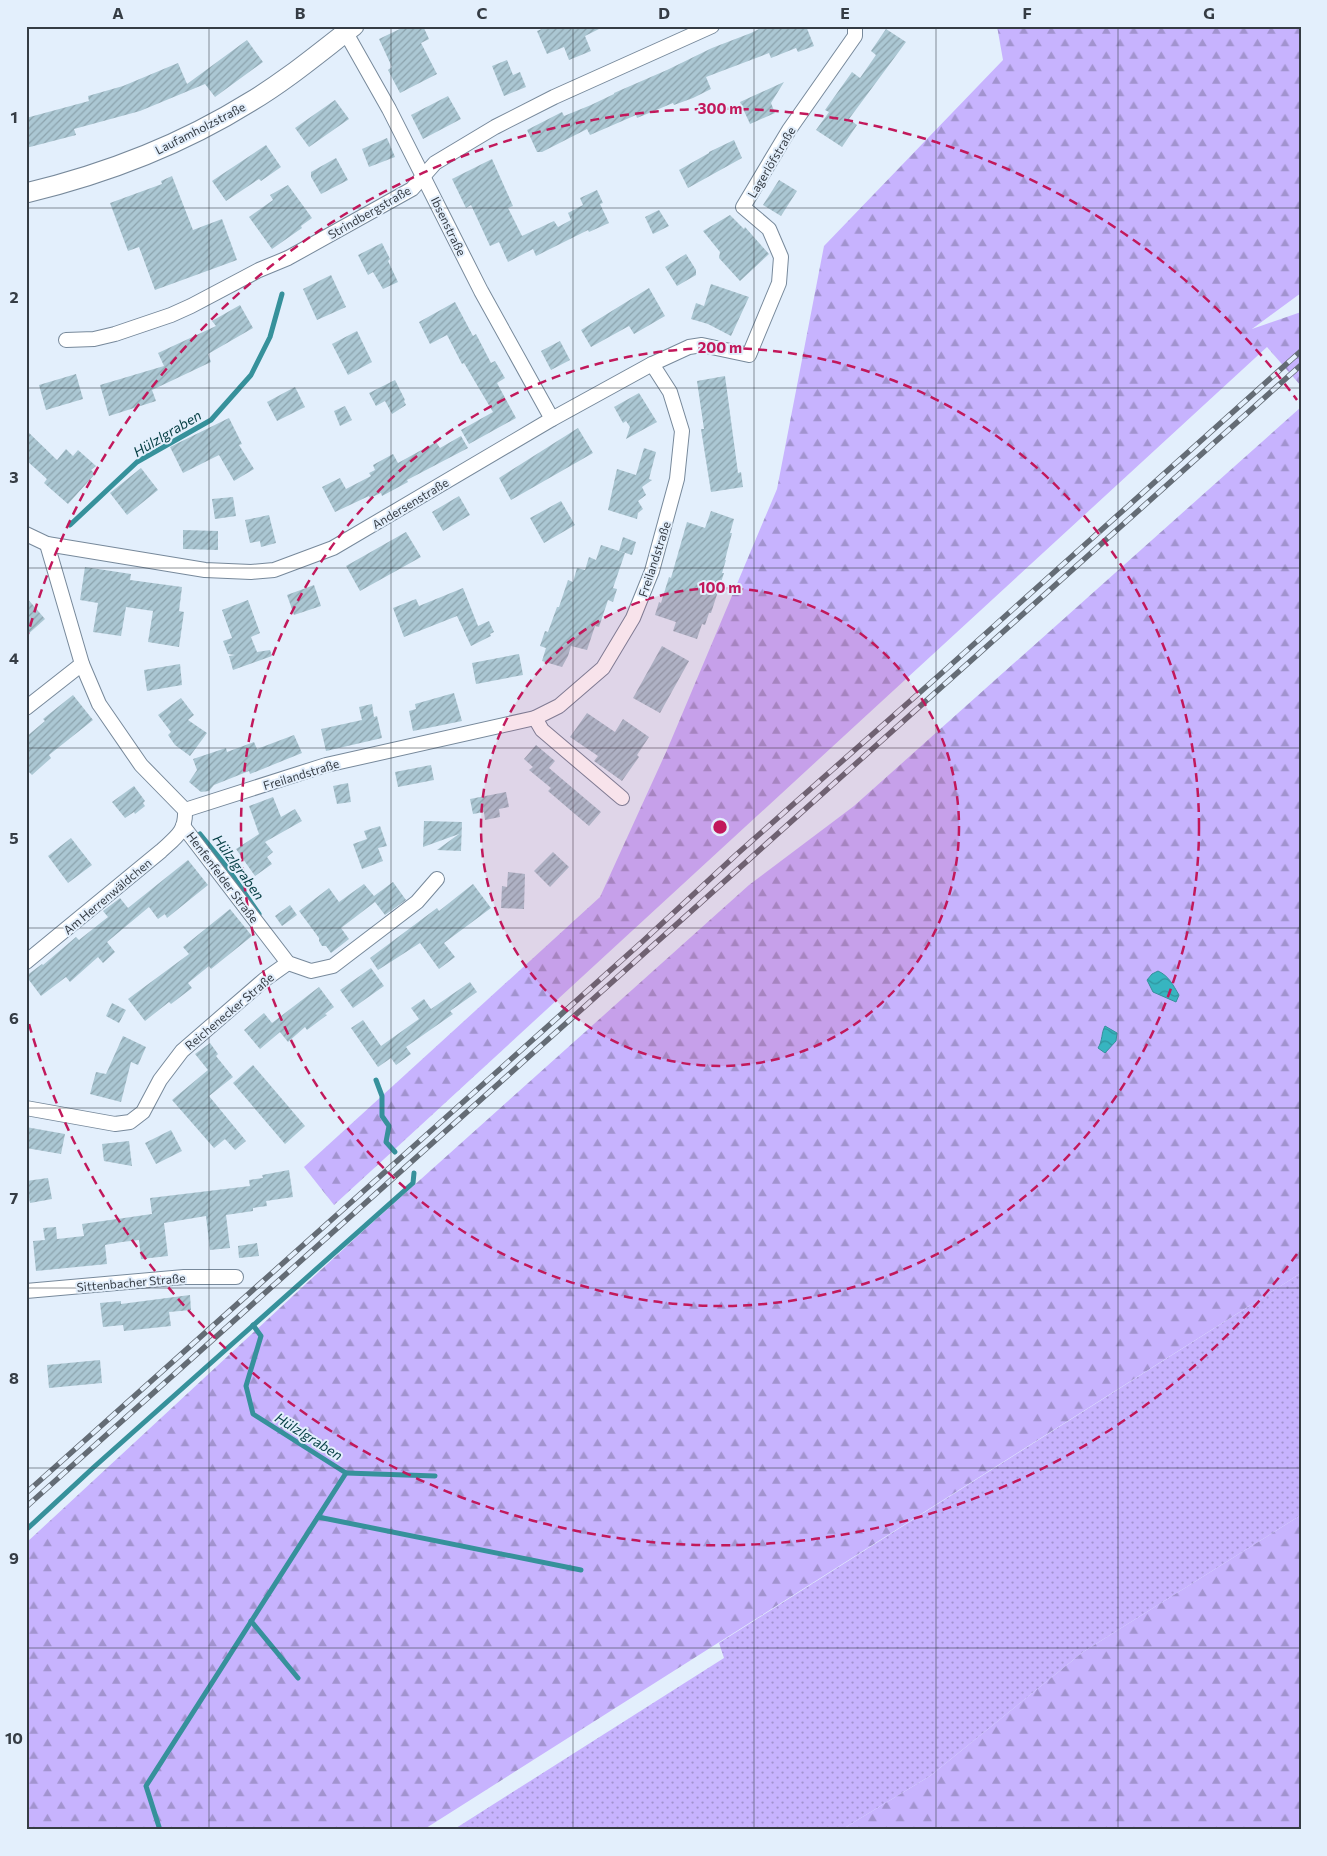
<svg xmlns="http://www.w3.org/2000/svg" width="1327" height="1856" viewBox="0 0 1327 1856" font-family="Commissioner,sans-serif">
<defs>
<pattern id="grass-dots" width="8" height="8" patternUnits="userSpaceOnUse" patternTransform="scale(1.25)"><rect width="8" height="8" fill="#c7b3fe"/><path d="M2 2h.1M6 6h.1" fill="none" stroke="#a293cf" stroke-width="1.8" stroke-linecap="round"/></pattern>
<pattern id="forest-firs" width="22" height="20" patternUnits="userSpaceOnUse" patternTransform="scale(1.25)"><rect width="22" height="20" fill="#c7b3fe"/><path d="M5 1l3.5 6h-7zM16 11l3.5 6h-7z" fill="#a293cf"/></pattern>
<pattern id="water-waves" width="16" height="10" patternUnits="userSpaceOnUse" patternTransform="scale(1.25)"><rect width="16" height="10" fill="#37b5c0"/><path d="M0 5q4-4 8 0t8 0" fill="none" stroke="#2f949e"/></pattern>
<pattern id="building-hatch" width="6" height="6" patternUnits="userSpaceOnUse" patternTransform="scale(1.25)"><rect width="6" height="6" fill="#abc7d3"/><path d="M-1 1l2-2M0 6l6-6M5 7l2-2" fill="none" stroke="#8ca3ad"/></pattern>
</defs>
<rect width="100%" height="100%" fill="#e3effc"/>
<polygon fill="url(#grass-dots)" points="1301,1273 1301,1515 1083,1652 930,1776 841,1830 453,1830 724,1658 719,1643"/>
<g fill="url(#forest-firs)">
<polygon points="997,26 1301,26 1301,293 1252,329 1301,312 1301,386 1267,347 334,1205 304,1167 600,897 667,750 777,489 824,246 1003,60"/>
<polygon points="1301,407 1301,1273 423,1830 26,1830 26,1543 362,1232 749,885 854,806"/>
<polygon points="1301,1515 1301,1830 841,1830 930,1776 1083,1652"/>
</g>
<g fill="url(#water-waves)" stroke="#36919b">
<path d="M1158,971c11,5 15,14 21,24l-3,7 -23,-10 -6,-12 5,-6z"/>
<path d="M1105,1026l12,7 -1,8 -11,12 -7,-5c5,-8 3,-15 7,-22z"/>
</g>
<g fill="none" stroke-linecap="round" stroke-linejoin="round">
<g stroke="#36919b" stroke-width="5">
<polyline points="70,525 137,462 211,420 251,375 270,337 282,294"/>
<polyline points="200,834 226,866 259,914"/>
<polyline points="376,1080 382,1096 382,1116 389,1126 386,1142 395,1152"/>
<polyline points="346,1473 435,1476"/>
<polyline points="318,1517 581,1570"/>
<polyline points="26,1530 94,1467 413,1183 414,1173"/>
<polyline points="251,1621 298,1678"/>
<polyline points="160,1830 146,1786 346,1473 253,1414 246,1386 261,1336 253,1325"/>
</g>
</g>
<g fill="url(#building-hatch)">
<polygon points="406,26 423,26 429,39 421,43 437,74 400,93 388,70 392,67 379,39"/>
<polygon points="549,26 605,26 585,36 591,51 569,60 564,47 547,54 537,31"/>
<polygon points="758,26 806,26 814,46 798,52 796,48 771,58 769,53 706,77 711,89 693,98 674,105 673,103 637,118 636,115 590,135 587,129 542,152 537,152 527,130 562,112 564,116 591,105 614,94 614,93 667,70 712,48 751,33 759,29"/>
<polygon points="886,29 906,42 849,119 857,125 842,147 816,130 829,112 825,110 852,72 860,78 876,55 871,51"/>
<polygon points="247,40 263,62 215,97 205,84 140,111 74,129 76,135 26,148 26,118 89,101 88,96 123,86 178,63 187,84"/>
<polygon points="507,60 513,75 520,72 526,87 504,96 492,66"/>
<polygon points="784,82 771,103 775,113 750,124 740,102"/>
<polygon points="448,96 461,119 423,139 411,115"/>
<polygon points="335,100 349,119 309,147 295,128"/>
<polygon points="387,138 395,157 369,167 362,149"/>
<polygon points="734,140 742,158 688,188 679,170 709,153 709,152"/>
<polygon points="266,145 281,167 261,181 259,179 226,201 212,181"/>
<polygon points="336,158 348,180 321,194 311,177 311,172"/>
<polygon points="492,159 513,206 508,208 522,236 554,221 558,227 571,220 568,213 583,205 580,198 597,190 603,203 600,204 609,223 589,232 588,230 536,256 533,249 508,262 499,242 490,246 471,205 466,208 452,179"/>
<polygon points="172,176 193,230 222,219 237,260 155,290 139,247 128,251 110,203 162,184 161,181"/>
<polygon points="779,180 797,191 781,216 763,205"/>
<polygon points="288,185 312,218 301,226 302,228 272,249 249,217 273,200 270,195"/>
<polygon points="659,210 669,226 653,234 645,217"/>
<polygon points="730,215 744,229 745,227 769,254 740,281 719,258 720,252 703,231"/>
<polygon points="382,243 390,259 388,261 398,282 383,289 373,272 368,275 358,255"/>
<polygon points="686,254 696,270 696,275 677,286 665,267"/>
<polygon points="331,275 346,307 317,320 303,289"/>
<polygon points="711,284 749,297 731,336 708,324 691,319 696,303 704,306"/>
<polygon points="649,288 665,316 634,334 629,326 591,347 581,330"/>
<polygon points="455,302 473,336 476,334 491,363 495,361 505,378 497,383 516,418 469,444 461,430 493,412 464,363 462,364 447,335 430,344 419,322"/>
<polygon points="240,305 253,328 208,354 211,362 152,390 156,401 109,416 100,385 164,366 158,353 216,326 212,321"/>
<polygon points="357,331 372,362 348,375 332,344"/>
<polygon points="560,341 570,360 551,370 541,351"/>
<polygon points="76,374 83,399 46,410 39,385"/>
<polygon points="725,376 738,473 741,472 743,487 711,492 701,429 704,429 697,381"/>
<polygon points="395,380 405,400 404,401 406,405 392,414 385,401 376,406 369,393"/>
<polygon points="295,387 305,407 277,421 267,402"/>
<polygon points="639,393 657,422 626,439 630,427 626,421 623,423 614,407"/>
<polygon points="345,406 352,420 340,426 334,411"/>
<polygon points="229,418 242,444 239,445 254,469 234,481 219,455 183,473 170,447"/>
<polygon points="578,428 593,453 511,500 499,478"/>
<polygon points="26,430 57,460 66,449 73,456 78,450 96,466 91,470 95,474 68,504 44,483 47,479 26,460"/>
<polygon points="461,436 468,448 407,480 408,482 382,496 381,493 370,498 369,496 335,512 322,487 340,478 346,489 371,476 369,473 375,470 373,465 393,454 398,463 436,442 440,448"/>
<polygon points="644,448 656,452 649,479 652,480 642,487 646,495 638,501 643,509 638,513 637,519 608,510 617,469 636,475"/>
<polygon points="141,468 158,490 127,515 110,493"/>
<polygon points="459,496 470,515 443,531 432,512"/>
<polygon points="233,497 236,516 215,519 212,499"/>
<polygon points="561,501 575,525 544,543 530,518"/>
<polygon points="711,511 734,519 730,533 732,533 725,560 726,560 722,573 724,573 711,613 709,613 705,625 702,624 697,639 673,631 676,622 655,615 659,602 661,603 669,577 671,578 687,522 705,528"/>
<polygon points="269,515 276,543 261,547 260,541 250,543 245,520"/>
<polygon points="183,530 218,531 218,550 183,549"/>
<polygon points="406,532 421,557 360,591 346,566"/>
<polygon points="623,537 636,542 632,555 619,551"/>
<polygon points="601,545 625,553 613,588 617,589 613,602 608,600 599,627 595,626 587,650 571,646 568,656 562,667 542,661 546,648 540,646 545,631 548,632 557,607 559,607 568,580 573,582 577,568 585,570 589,557 596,560"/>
<polygon points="85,567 131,574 130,580 182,587 179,611 184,612 179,647 148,642 153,611 126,607 121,636 93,632 98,603 80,600"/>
<polygon points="314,585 321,606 294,615 287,595"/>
<polygon points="463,588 478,626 489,621 494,632 490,634 491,636 471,646 457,616 404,637 393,608 416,599 419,606"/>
<polygon points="26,597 45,619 26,636"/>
<polygon points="248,600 260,633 251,637 257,652 270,650 272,656 233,670 229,656 235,655 228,654 223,641 232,638 222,610"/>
<polygon points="662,646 689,661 660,713 633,698"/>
<polygon points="519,654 523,675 476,684 472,663"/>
<polygon points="180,664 182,685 147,691 144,670"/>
<polygon points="454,693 462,721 413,731 409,711 416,709 415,704"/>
<polygon points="73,695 93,720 49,755 51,758 32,775 26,769 26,737 45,721 43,719"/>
<polygon points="181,698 194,715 188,720 207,733 190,756 175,745 168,735 171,732 158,715"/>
<polygon points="372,704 374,717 377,716 382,738 326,751 321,729 362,720 359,707"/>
<polygon points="587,713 615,732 623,719 649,737 637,755 639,757 622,781 594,761 598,756 570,737"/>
<polygon points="294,735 302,753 250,774 249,771 214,785 209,791 201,792 189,782 197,770 193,759 226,748 227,752 254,742 257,749"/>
<polygon points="536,745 555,761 549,768 601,812 589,826 548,791 551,788 529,770 533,767 524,759"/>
<polygon points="431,765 434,780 398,787 395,772"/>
<polygon points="348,783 351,802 337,804 333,786"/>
<polygon points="134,786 145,801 143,803 145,806 135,814 134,812 125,818 112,802"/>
<polygon points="506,792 509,807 499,809 500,817 485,820 484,812 473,814 470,799"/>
<polygon points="273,797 281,817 295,809 302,821 265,842 273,852 267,857 272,864 255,876 236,849 259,834 249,806"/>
<polygon points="424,821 462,822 461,851 437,850 459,834 423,847"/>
<polygon points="380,826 387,846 378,848 383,861 362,869 353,844 367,839 364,831"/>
<polygon points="71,838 92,865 68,883 48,856"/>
<polygon points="553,852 569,867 550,887 534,871"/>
<polygon points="188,860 208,885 167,918 165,914 158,919 149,907 107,942 115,952 103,963 98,957 70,982 66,977 41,996 26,976 42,964 43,965 76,937 79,940 108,917 103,911 120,898 128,908"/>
<polygon points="508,872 525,874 524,909 501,908 502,886 507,887"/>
<polygon points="393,882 406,900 385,915 375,902 341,928 349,939 331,953 326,946 322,946 319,941 319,938 299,911 329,888 339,902 364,884 374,896"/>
<polygon points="473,884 491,908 444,943 455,957 439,969 420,943 378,970 370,958 437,908 439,911"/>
<polygon points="290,905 297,915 282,926 275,916"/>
<polygon points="230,909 252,936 211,969 209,966 188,983 192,988 171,1004 169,1002 145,1021 128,999 189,954 183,947"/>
<polygon points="371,968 384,986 353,1008 340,990"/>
<polygon points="470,982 477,992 450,1011 453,1014 406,1047 411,1054 396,1065 391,1058 378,1067 351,1028 363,1020 381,1046 419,1019 411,1008 424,999 431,1009"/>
<polygon points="319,987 334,1007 325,1014 327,1015 307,1030 305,1027 288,1042 280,1032 260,1049 244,1030 264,1013 272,1023"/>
<polygon points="112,1003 126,1010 119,1023 106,1016"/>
<polygon points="123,1036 146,1047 138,1065 131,1062 121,1102 90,1094 96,1072 106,1074"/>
<polygon points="210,1043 218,1054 216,1056 233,1077 209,1096 246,1141 235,1150 225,1139 214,1148 172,1100 208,1070 195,1054"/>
<polygon points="253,1065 305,1126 285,1144 233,1083"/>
<polygon points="26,1127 65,1134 61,1154 26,1148"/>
<polygon points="171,1130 182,1151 156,1164 145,1143"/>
<polygon points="129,1141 132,1166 104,1161 102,1144"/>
<polygon points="289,1170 293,1197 266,1201 267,1206 253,1208 253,1211 226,1215 230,1248 210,1250 206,1216 164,1223 168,1256 141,1259 139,1240 122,1242 105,1245 107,1264 36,1271 33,1241 45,1240 43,1228 56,1227 57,1239 84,1236 82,1224 152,1214 150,1198 250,1186 249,1180 263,1178 262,1175"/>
<polygon points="48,1178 52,1199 30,1203 26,1181"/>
<polygon points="257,1243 259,1256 239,1258 238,1246"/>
<polygon points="190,1295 191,1310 169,1312 171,1326 124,1331 123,1325 103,1327 100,1303 121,1301 121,1304"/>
<polygon points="100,1360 102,1383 49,1388 47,1365"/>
</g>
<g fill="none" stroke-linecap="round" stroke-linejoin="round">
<defs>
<g id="street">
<polyline points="346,33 389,109 481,291 552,419"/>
<polyline points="66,340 94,339 115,334 171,315 191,306 259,270 288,258 412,189 435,163 495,127 554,97 712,26"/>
<polyline points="26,534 47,544 205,570 251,572 274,570 333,548 552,419 652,364 689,347 702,345 749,355 779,283 781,257 769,229 743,207 789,130 855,36 855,26"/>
<polyline points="26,708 82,664"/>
<polyline points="535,718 542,730 622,798"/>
<polyline points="185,810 326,765 535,718 559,706 603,668 633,618 652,571 677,479 682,431 670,392 652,364"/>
<polyline points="183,826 288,963 311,971 333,966 417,902 437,879"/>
<path d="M26,962l135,-111c15,-14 25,-19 24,-41l-44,-45 -42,-61 -17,-40 -35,-120"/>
<polyline points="26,1108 115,1124 130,1122 143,1112 160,1080 182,1051 264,980 288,963"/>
<polyline points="26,1291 184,1277 236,1277"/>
</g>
<path id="secondary" d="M26,193c79,-19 155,-48 224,-91 37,-22 70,-50 104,-76"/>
</defs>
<use href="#street" stroke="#77899b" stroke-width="16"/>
<use href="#secondary" stroke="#77899b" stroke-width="21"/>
<use href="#street" stroke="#fff" stroke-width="14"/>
<use href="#secondary" stroke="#fff" stroke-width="19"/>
<defs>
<g id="rail">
<polyline points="26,1493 642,942 737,854 935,679 1301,351"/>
<polyline points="26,1507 1301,365"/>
</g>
</defs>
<use href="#rail" stroke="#646c75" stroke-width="5.5"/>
<use href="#rail" stroke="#e3effc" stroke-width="4" stroke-dasharray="11" stroke-linecap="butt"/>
</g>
<path fill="none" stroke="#353c44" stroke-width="1" stroke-opacity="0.55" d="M209,26v1804M391,26v1804M573,26v1804M754,26v1804M936,26v1804M1118,26v1804M26,208h1275M26,388h1275M26,568h1275M26,748h1275M26,928h1275M26,1108h1275M26,1288h1275M26,1468h1275M26,1648h1275"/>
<circle cx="720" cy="827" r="239" fill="#c2185b" fill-opacity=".12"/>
<g fill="none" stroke="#c2185b" stroke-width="2.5" stroke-dasharray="9 6">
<circle cx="720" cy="827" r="239"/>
<circle cx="720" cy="827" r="479"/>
<path d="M1297 1254A718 718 0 0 1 26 1013M26 641A718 718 0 0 1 1297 400"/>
</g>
<g text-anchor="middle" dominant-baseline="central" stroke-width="4" stroke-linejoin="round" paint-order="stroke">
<g font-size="12" fill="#353c44" stroke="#e3effc">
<text transform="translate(200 128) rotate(-27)">Laufamholzstraße</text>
<text transform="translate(771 162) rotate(-59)">Lagerlöfstraße</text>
<text transform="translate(369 212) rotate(-30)">Strindbergstraße</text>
<text transform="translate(449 226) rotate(64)">Ibsenstraße</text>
<text transform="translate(410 503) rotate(-31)">Andersenstraße</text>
<text transform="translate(654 559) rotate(-72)">Freilandstraße</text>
<text transform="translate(301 774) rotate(-17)">Freilandstraße</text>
<text transform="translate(223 877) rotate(53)">Henfenfelder Straße</text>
<text transform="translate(107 896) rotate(-40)">Am Herrenwäldchen</text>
<text transform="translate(229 1011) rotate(-40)">Reichenecker Straße</text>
<text transform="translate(131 1282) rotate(-5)">Sittenbacher Straße</text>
</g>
<g font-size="14" font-style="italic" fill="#043e43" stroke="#e3effc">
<text transform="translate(167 433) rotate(-31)">Hülzlgraben</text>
<text transform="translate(239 867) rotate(54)">Hülzlgraben</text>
<text transform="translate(309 1436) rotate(32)">Hülzlgraben</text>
</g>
</g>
<circle cx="720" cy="827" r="8" fill="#c2185b" stroke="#e3effc" stroke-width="2.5"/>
<g font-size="15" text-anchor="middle" font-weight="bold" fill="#c2185b" stroke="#e3effc" stroke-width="4" stroke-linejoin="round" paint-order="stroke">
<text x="720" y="114">300 m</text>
<text x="720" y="353">200 m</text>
<text x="720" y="593">100 m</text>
</g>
<rect width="1327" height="1856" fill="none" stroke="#e3effc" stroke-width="55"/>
<rect x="28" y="28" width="1272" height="1800" fill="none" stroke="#353c44" stroke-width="2"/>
<g font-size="16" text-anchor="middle" font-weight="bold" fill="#353c44">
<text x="118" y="19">A</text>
<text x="300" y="19">B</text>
<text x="482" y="19">C</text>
<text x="664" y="19">D</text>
<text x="845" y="19">E</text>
<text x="1027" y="19">F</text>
<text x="1209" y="19">G</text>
<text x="14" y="123">1</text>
<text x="14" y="303">2</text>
<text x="14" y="483">3</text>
<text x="14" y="664">4</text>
<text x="14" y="844">5</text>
<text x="14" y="1024">6</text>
<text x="14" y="1204">7</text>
<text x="14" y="1384">8</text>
<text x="14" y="1564">9</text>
<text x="14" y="1744">10</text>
</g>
</svg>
